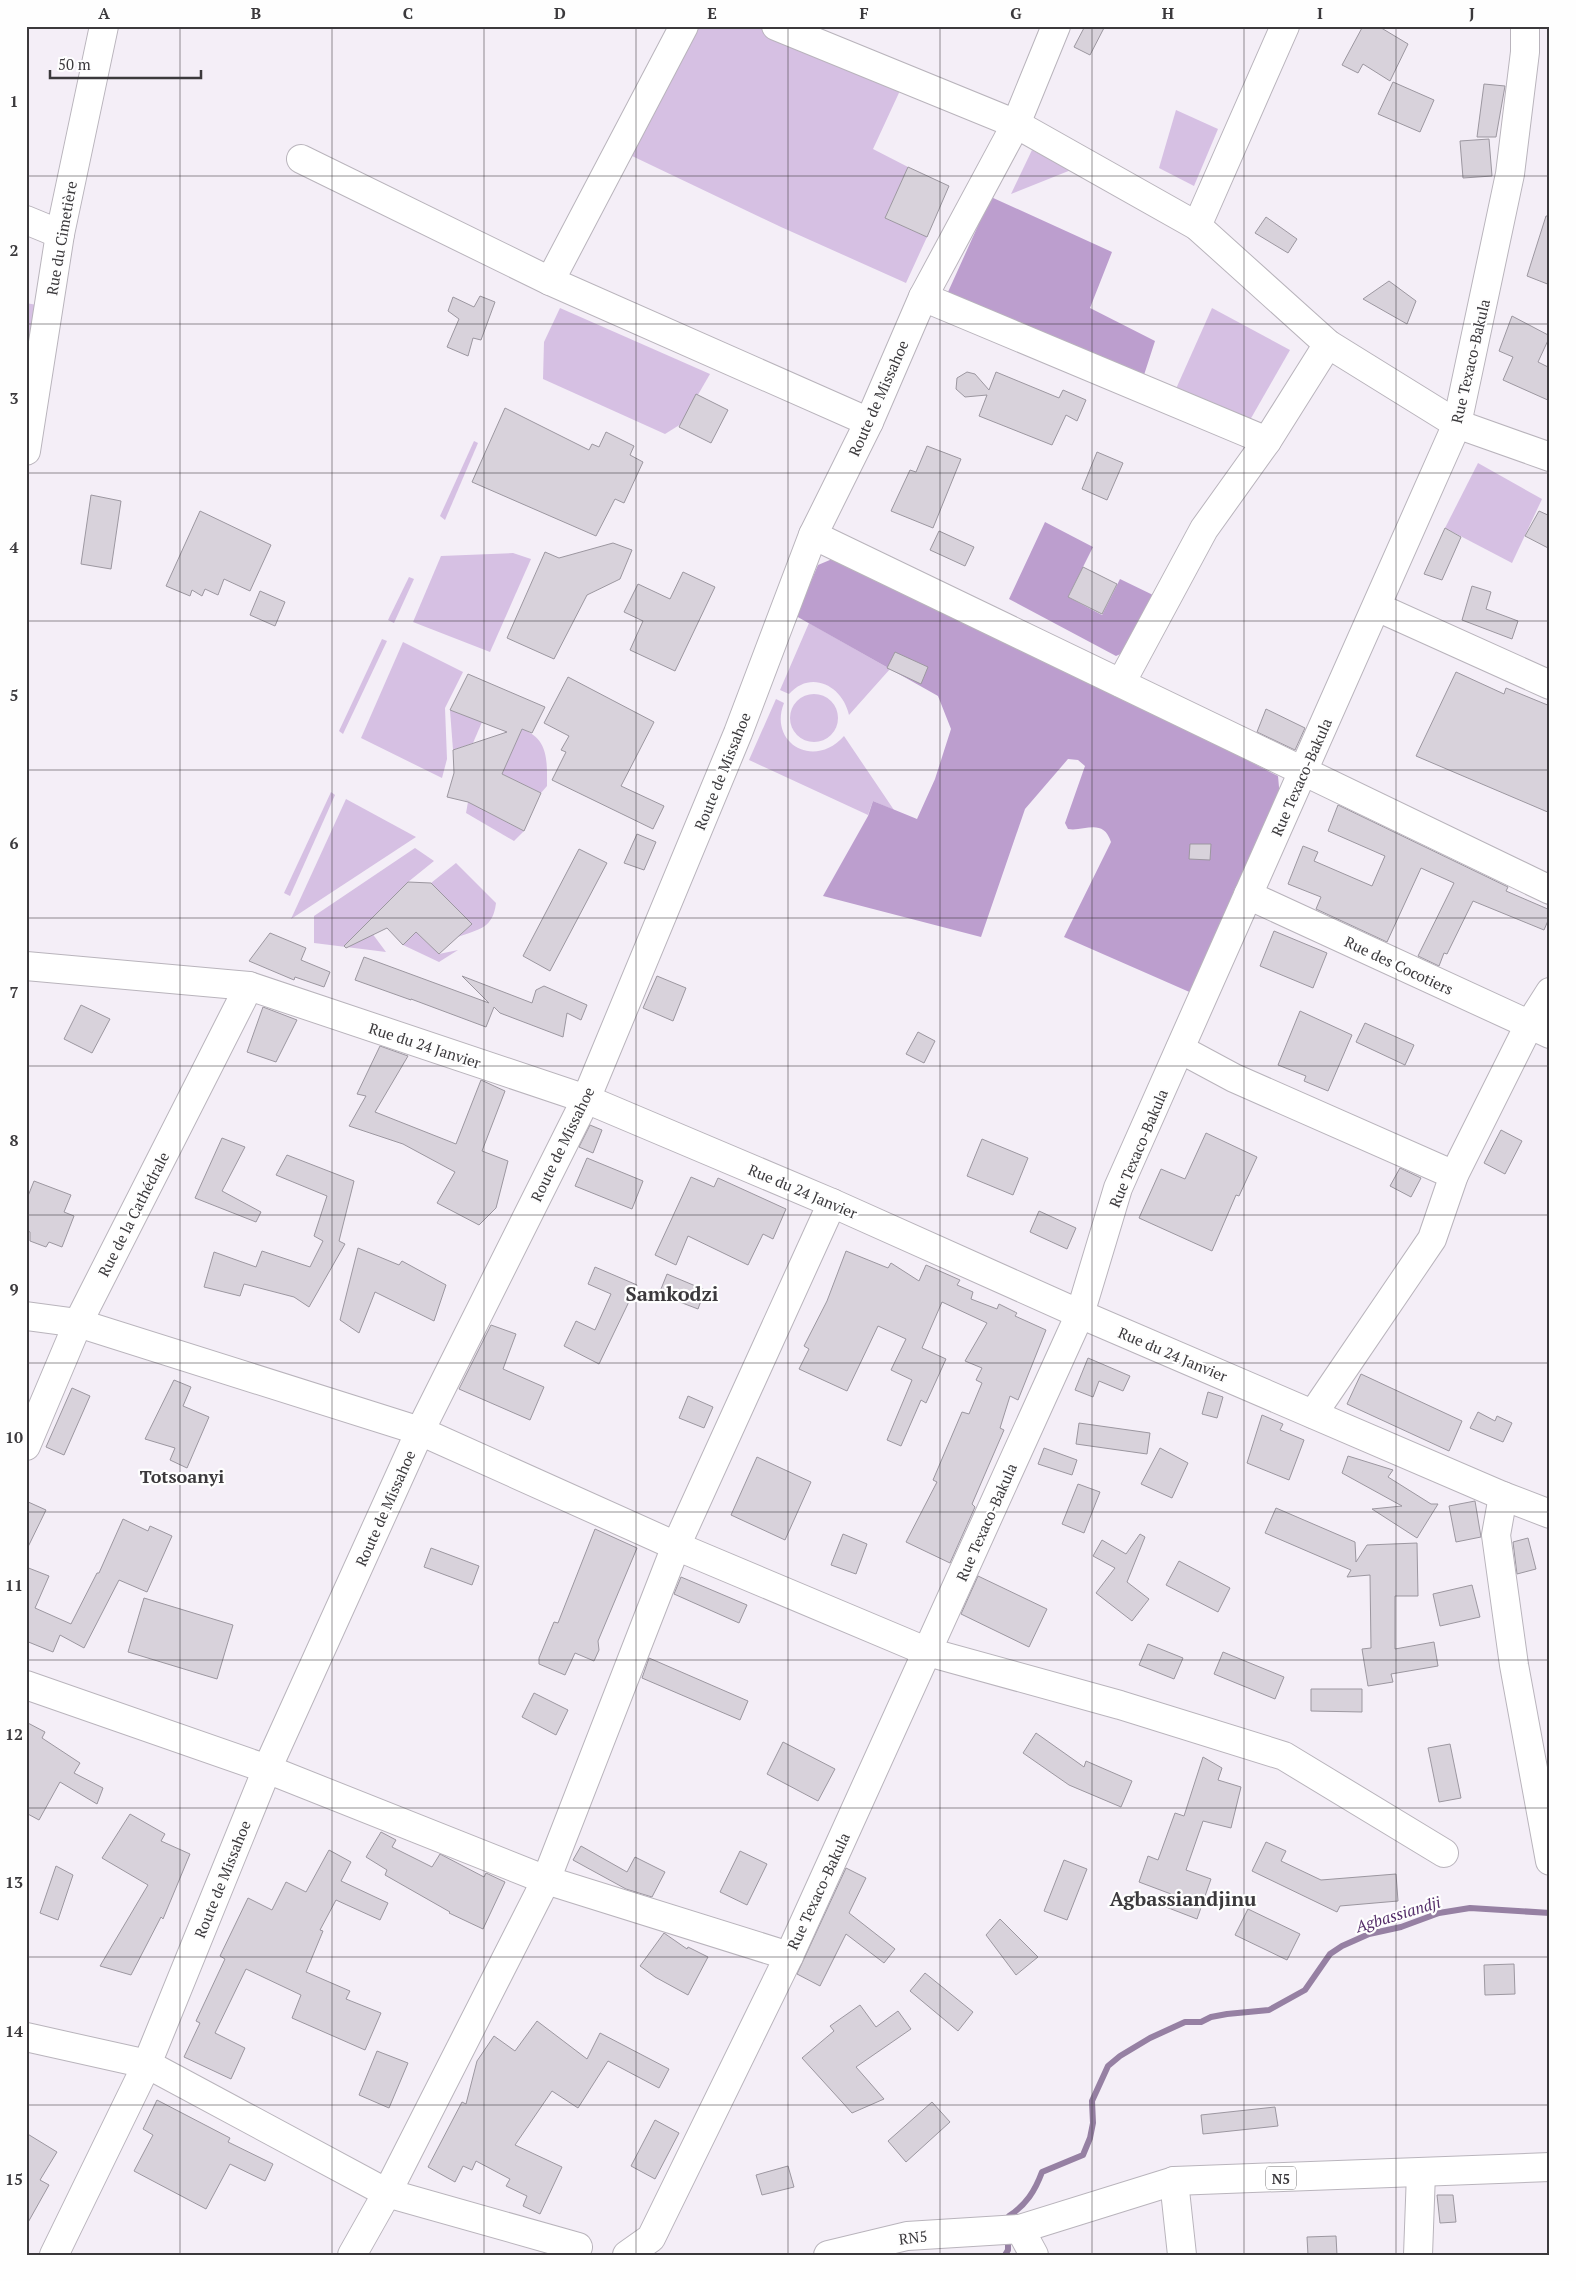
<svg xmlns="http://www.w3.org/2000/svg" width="1576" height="2281" viewBox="0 0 1576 2281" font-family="'PT Serif',serif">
<rect width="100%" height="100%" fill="#f4eef7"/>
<g fill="#d6c0e3">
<polygon points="687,26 806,26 910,69 873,149 908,167 885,218 927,237 906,283 781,227 630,155"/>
<polygon points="1176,110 1218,129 1194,186 1159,168"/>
<polygon points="1032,150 1071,170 1011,194"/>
<polygon points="26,303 37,305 26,369"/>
<polygon points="560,308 710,374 681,424 665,434 543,379 544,342"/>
<polygon points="1212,308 1290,350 1242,434 1171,400"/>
<polygon points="474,441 478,443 445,520 440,516"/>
<polygon points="1478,463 1542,499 1512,563 1445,528"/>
<polygon points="513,553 531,559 490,652 413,622 441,556"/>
<polygon points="409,577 414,579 394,623 388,620"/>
<path d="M809,623l81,46 -41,46c-6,-29 -38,-46 -60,-21l-9,-4z"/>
<polygon points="382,639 387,641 343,734 339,731"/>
<polygon points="403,642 463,672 445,708 447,759 442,778 361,738"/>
<circle cx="814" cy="718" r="24"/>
<path d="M776,699l8,4c-16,40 30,67 60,33l50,74 -21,-9 -5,14 -119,-55z"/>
<polygon points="450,710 482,722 473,743 453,750"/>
<path d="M522,729c27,10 25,32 25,57l-6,7 -39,-19z"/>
<polygon points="331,792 335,795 290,896 284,893"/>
<polygon points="346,799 416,837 291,919"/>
<polygon points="468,802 524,831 514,841 466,813"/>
<polygon points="415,848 434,861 408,882 366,925 386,952 314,943 314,916"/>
<path d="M456,863l40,40c-3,25 -16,26 -38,34l14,-13 -41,-41z"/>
<polygon points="416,932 439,954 458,950 439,962 403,945"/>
</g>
<g fill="#bc9ece">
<polygon points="991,197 1112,252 1090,308 1155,341 1144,375 953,302 948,292"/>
<polygon points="1045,522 1093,547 1068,597 1102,615 1120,579 1153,595 1125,652 1116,656 1009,599"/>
<path d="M844,554l434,222 2,22 -86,196 -130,-57 47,-95c-8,-25 -27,-10 -43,-13l-3,-6 20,-57 -7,-6 -10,-1 -43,50 -44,128 -158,-41 45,-80 5,-15 44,18 18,-40 16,-50 -13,-33 -142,-80 22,-51z"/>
</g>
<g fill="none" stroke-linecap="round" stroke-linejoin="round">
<g stroke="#9680a3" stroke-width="6">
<path d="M1009,2223v-7c17,-11 26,-25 33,-44l41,-17 7,-17 3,-15 -1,-22 16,-35 12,-10 30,-18 35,-16h16l10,-5 16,-3 42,-4 36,-20 25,-36 12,-8 27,-12 32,-7 38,-14 31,-5 80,5"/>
<polyline points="1005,2255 1008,2250 1008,2235"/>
</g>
</g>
<g fill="#d8d2db" stroke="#9c97a0">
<polygon points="1085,26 1105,26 1090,55 1074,47"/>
<polygon points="1363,26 1378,26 1408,44 1390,81 1363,64 1358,73 1342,65"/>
<polygon points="1393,82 1434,100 1420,132 1378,114"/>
<polygon points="1484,84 1505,86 1496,137 1477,137"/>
<polygon points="1489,139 1492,176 1463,178 1460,141"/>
<polygon points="908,167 949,186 927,237 885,218"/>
<polygon points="1546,216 1550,216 1550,285 1527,276"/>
<polygon points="1266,217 1297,239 1288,253 1255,233"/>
<polygon points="1389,281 1416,301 1407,324 1363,299"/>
<polygon points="480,296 495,302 481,340 473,338 468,356 447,347 459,319 448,311 453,297 474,307"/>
<polygon points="1512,316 1550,336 1538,362 1550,368 1550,401 1503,380 1513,357 1499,351"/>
<polygon points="967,372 975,374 989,390 996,372 1059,398 1063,390 1086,400 1077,421 1066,415 1052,445 979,416 987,395 965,397 956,389 957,378"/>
<polygon points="696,394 728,410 711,443 679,427"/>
<polygon points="505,408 589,450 592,444 599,447 606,432 634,446 630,455 643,462 624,503 615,499 596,536 472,482"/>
<polygon points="927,446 961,459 933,528 891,511 910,470 916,472"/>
<polygon points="1097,452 1123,463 1107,500 1082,489"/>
<polygon points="91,495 121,501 111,569 81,564"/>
<polygon points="200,511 271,545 250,591 224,579 218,595 205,589 202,596 192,590 190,596 166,586"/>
<polygon points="1539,511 1550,516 1550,549 1525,536"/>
<polygon points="1445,528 1461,537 1442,580 1424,574"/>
<polygon points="939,531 974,547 965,566 930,550"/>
<polygon points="613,543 632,550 620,579 587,595 554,659 507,638 545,552 559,558"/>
<polygon points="1083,567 1117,584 1102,614 1068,597"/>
<polygon points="683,572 715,587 675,671 630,650 643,621 624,612 638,584 670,599"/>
<polygon points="1472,586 1491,592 1486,609 1518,621 1512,639 1462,620"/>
<polygon points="260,591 285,602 275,626 250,615"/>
<polygon points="895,652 928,667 921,684 887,668"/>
<polygon points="1456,672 1504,694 1506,688 1550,706 1550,813 1416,756"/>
<polygon points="468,674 545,707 532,733 522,729 502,774 541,793 524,831 468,802 447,797 454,773 453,750 507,732 450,710"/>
<polygon points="568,677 654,722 621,786 664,806 653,829 552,780 566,752 561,750 569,736 544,723"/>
<polygon points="1266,709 1305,728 1295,750 1257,732"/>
<polygon points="1338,805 1508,887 1506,891 1550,910 1550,916 1544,930 1473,901 1447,954 1444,953 1439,966 1418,956 1454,883 1421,868 1387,942 1316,909 1321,897 1288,884 1303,846 1318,852 1314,861 1372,886 1385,856 1328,831"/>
<polygon points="637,834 656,842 644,870 624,863"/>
<polygon points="1190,844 1211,844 1210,860 1189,859"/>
<polygon points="579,849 607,863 550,971 523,956"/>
<polygon points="408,882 431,883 472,924 439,954 416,932 403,945 387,928 346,948 344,946"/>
<polygon points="1274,931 1327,953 1313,988 1260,966"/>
<polygon points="270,933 306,948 301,960 330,972 324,987 295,977 294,980 249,961"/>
<polygon points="364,957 489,1003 462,976 532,1003 536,990 544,986 587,1005 581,1020 567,1013 563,1037 500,1013 494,1007 486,1027 411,999 411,1000 355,980"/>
<polygon points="657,976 686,988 673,1021 643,1008"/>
<polygon points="81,1005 110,1019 92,1053 64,1039"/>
<polygon points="263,1007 297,1020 276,1062 247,1052"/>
<polygon points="1300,1011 1352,1035 1328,1091 1304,1081 1306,1076 1278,1065"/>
<polygon points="1365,1023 1414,1045 1405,1065 1356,1042"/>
<polygon points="918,1032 935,1041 924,1063 906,1054"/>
<polygon points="380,1046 408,1056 375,1112 456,1144 481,1080 505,1091 482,1151 508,1161 496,1208 479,1225 437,1203 455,1172 403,1144 349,1126 366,1096 357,1094"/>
<polygon points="590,1125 602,1130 593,1153 579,1147"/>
<polygon points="1501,1130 1522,1141 1505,1174 1484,1163"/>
<polygon points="1206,1133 1257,1157 1239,1196 1236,1195 1212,1251 1139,1218 1161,1169 1185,1179"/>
<polygon points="222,1138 245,1147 222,1191 261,1212 256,1222 195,1198"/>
<polygon points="982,1139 1028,1158 1013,1195 967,1176"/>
<polygon points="287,1155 354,1181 339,1241 345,1244 309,1307 294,1297 244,1284 240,1296 204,1287 214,1252 256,1267 262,1251 310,1267 323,1241 314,1236 327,1196 276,1175"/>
<polygon points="587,1158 643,1181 632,1209 575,1186"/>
<polygon points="1400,1168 1421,1178 1411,1197 1390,1186"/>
<polygon points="691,1177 714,1187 718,1178 786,1209 773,1239 763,1234 748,1265 688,1236 676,1265 655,1255"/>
<polygon points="34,1181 71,1195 64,1212 74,1216 62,1247 49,1242 46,1247 30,1241 30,1232 26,1230 26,1201"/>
<polygon points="1039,1211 1076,1228 1067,1249 1030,1232"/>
<polygon points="358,1248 399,1265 402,1261 446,1285 434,1321 375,1292 359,1333 340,1320"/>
<polygon points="846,1251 888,1268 891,1263 919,1281 926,1265 960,1280 957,1285 973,1292 971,1299 997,1309 999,1304 1017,1313 1015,1316 1046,1330 1018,1400 1010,1396 1000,1428 1004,1430 972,1504 975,1507 950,1563 906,1542 937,1482 933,1480 962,1412 969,1414 982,1383 976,1380 982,1368 965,1361 987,1323 942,1302 922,1348 946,1359 926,1403 921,1400 901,1446 887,1440 912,1380 891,1370 906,1339 878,1326 847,1391 799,1369 809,1349 804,1346 827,1301"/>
<polygon points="595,1267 637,1285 599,1364 564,1346 576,1321 595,1330 611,1294 588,1284"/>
<polygon points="667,1274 705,1290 698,1309 659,1294"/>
<polygon points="491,1325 516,1334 503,1369 544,1387 530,1420 459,1389"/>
<polygon points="1088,1358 1130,1376 1123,1391 1099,1381 1093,1397 1075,1390"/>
<polygon points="1361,1374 1462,1421 1449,1451 1347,1404"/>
<polygon points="174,1380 191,1387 183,1406 209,1417 187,1468 170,1460 175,1448 145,1439"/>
<polygon points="72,1388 90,1396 64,1455 46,1447"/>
<polygon points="1208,1392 1223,1397 1217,1418 1202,1414"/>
<polygon points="688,1396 713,1407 704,1428 679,1418"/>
<polygon points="1478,1412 1495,1421 1497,1416 1512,1423 1503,1442 1470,1428"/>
<polygon points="1262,1415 1283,1424 1280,1430 1304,1440 1289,1480 1247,1463"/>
<polygon points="1079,1423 1150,1433 1147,1454 1076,1444"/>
<polygon points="1044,1448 1077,1460 1072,1475 1038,1464"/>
<polygon points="1160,1448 1188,1463 1172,1498 1141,1484"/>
<polygon points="1348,1456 1393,1470 1388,1477 1431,1504 1438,1504 1417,1538 1372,1509 1402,1506 1342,1473"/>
<polygon points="757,1457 811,1482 785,1540 731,1515"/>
<polygon points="1078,1484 1100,1492 1084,1533 1062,1524"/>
<polygon points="26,1501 46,1510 26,1551"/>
<polygon points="1475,1501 1481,1537 1456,1542 1449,1506"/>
<polygon points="1276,1508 1355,1542 1356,1562 1367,1545 1417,1543 1418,1596 1395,1596 1395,1649 1434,1642 1438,1666 1391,1674 1393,1682 1368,1686 1362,1649 1371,1648 1370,1575 1347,1577 1351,1570 1265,1533"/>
<polygon points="123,1519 148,1531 150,1526 172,1536 147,1592 119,1580 84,1648 60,1635 53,1652 26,1641 26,1567 49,1576 35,1608 71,1624 97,1573 99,1573"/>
<polygon points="595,1529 637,1548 598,1641 599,1650 594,1661 575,1653 565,1675 539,1664 539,1658 554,1622 558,1623"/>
<polygon points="843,1534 867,1544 856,1574 831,1565"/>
<polygon points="1140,1534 1145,1537 1127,1582 1149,1599 1132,1621 1096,1593 1115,1568 1093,1556 1102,1540 1126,1554"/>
<polygon points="1528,1538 1536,1569 1517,1574 1513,1542"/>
<polygon points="431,1548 479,1566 472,1585 424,1567"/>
<polygon points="1179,1561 1230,1588 1218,1612 1166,1585"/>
<polygon points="978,1576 1047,1609 1029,1647 961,1614"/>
<polygon points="681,1577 747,1605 739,1623 674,1594"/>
<polygon points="1472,1585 1480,1617 1440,1626 1433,1594"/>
<polygon points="144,1598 233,1625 217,1679 128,1652"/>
<polygon points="1148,1644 1183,1658 1174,1679 1139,1665"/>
<polygon points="1223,1652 1284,1677 1275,1699 1214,1674"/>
<polygon points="649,1658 748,1701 740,1720 642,1678"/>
<polygon points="1311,1689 1362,1689 1362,1712 1311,1711"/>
<polygon points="534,1693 568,1710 556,1735 522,1717"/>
<polygon points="26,1722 45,1732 42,1738 80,1763 74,1773 103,1788 97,1804 60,1782 39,1820 26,1813"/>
<polygon points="1036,1733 1084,1767 1086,1761 1132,1781 1121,1807 1069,1785 1023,1753"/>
<polygon points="783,1742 835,1769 818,1801 767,1774"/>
<polygon points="1450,1744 1461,1798 1439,1802 1428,1748"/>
<polygon points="1203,1757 1222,1768 1218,1780 1241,1787 1231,1828 1203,1821 1186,1870 1211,1879 1197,1919 1166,1907 1171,1894 1139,1882 1148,1856 1158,1860 1175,1813 1184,1816"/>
<polygon points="130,1814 165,1834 161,1841 190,1854 163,1919 161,1917 131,1975 100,1966 148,1885 102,1858"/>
<polygon points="381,1832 396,1840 392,1847 432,1867 440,1854 484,1877 486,1873 505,1882 483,1929 449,1913 450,1912 385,1875 387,1870 366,1857"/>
<polygon points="1266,1842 1286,1851 1281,1861 1321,1880 1396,1874 1398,1901 1340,1906 1337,1912 1252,1871"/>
<polygon points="581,1846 627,1872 635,1857 665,1872 652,1897 626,1889 573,1860"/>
<polygon points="329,1850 351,1862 341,1881 388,1903 380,1920 336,1900 320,1930 323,1931 306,1972 350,1991 346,1999 381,2013 365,2050 292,2018 301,1995 246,1969 215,2033 245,2048 231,2079 184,2057 200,2023 196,2021 225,1959 220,1956 248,1898 272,1910 286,1882 306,1892"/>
<polygon points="740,1851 767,1864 747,1905 720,1892"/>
<polygon points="1064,1860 1087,1869 1067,1920 1044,1911"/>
<polygon points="56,1866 73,1875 58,1920 40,1913"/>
<polygon points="846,1868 866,1878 849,1913 895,1949 884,1963 846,1934 820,1986 797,1974"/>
<polygon points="1248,1909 1300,1934 1287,1960 1235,1935"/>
<polygon points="1000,1919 1038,1957 1016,1975 986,1935"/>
<polygon points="664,1933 687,1949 688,1947 708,1957 688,1995 655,1977 640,1966"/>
<polygon points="1514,1964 1515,1994 1485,1995 1484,1965"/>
<polygon points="925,1973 973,2012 958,2031 910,1991"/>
<polygon points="860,2005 876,2027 898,2011 911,2029 856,2067 884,2099 852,2113 802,2058 834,2031 830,2026"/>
<polygon points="537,2021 587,2059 600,2033 669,2069 659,2088 608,2061 578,2108 552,2091 515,2145 562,2167 540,2214 523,2206 527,2196 506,2186 510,2179 476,2161 472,2170 463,2166 455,2182 428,2167 462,2102 466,2104 477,2061 494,2036 515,2051"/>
<polygon points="377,2051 408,2063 389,2108 359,2095"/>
<polygon points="157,2100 230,2138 228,2142 273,2164 265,2181 230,2164 206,2209 134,2171 153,2135 143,2129"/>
<polygon points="932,2102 950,2122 906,2162 888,2141"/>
<polygon points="1275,2107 1278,2126 1203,2134 1201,2115"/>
<polygon points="655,2120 679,2133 655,2179 631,2166"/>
<polygon points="26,2133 57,2152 40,2180 49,2185 26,2226"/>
<polygon points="788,2166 794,2187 762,2195 756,2175"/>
<polygon points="1437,2195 1453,2195 1456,2222 1440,2223"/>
<polygon points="1336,2236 1337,2255 1308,2255 1307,2237"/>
</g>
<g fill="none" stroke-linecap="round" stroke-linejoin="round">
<defs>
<g id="minor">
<polyline points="776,26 1016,124 1197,226 1328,344 1457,424 1550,457"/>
<polyline points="301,159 550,281 869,422"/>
<polyline points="26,220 60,234"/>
<polyline points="1197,226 1285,26"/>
<polyline points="550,281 684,26"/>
<polyline points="923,297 1267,441"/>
<polyline points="26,451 60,234 104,26"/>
<polyline points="813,535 1550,890"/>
<polyline points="1377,607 1550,685"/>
<polyline points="1121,683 1204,529 1267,441 1328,344"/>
<polyline points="1248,895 1550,1034"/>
<polyline points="26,966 249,986 586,1099 832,1203 1080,1314 1503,1496 1550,1514"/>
<polyline points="1180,1049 1234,1078 1454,1175"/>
<polyline points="26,1316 78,1323 420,1431 676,1546 928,1652 1120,1705 1284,1756 1444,1853"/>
<polyline points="1313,1414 1432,1239 1454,1175 1529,1025 1550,992"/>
<polyline points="26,1446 78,1323 249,986"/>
<polyline points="1503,1496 1496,1535 1514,1665 1550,1861"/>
<polyline points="26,1685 267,1769 546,1880 789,1956"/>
<polyline points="26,2037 147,2064 387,2193 578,2247"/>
<polyline points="1174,2181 1182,2255"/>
<polyline points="1020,2229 1034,2255"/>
<polyline points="352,2255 387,2193 546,1880 676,1546 832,1203"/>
<polyline points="627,2255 651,2238 789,1956 1080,1314 1118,1188 1457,424 1510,174 1525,52 1525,26"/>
<polyline points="1418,2255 1421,2173"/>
</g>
<g id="major">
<polyline points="54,2255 147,2064 267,1769 420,1431 586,1099 738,733 813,535 869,422 923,297 1016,124 1056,26"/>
<polyline points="828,2255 907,2236 1020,2229 1174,2181 1550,2167"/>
</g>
</defs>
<use href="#minor" stroke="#b9b4bc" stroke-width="30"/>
<use href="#major" stroke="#b9b4bc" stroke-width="30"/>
<use href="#minor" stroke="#fff" stroke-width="28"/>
<use href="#major" stroke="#fff" stroke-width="28"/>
</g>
<path fill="none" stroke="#3b393c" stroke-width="1" stroke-opacity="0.55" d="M180,26v2229M332,26v2229M484,26v2229M636,26v2229M788,26v2229M940,26v2229M1092,26v2229M1244,26v2229M1396,26v2229M26,176h1524M26,324h1524M26,473h1524M26,621h1524M26,770h1524M26,918h1524M26,1066h1524M26,1215h1524M26,1363h1524M26,1512h1524M26,1660h1524M26,1808h1524M26,1957h1524M26,2105h1524"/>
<g text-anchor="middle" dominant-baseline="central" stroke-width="4.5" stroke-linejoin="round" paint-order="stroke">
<rect fill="#fefefe" stroke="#767476" stroke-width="1" x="1266" y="2166.5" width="30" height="23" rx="4"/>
<g font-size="14" font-weight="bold" fill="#3b393c">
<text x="1281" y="2178">N5</text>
</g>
<g font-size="15" fill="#3b393c" stroke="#fefefe">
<text transform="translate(61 238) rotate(-80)">Rue du Cimetière</text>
<text transform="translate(1470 361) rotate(-77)">Rue Texaco-Bakula</text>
<text transform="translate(878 398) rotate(-66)">Route de Missahoe</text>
<text transform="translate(722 771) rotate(-68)">Route de Missahoe</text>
<text transform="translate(1301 777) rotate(-66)">Rue Texaco-Bakula</text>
<text transform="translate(1399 965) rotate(25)">Rue des Cocotiers</text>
<text transform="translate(425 1045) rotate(18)">Rue du 24 Janvier</text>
<text transform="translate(562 1144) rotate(-64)">Route de Missahoe</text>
<text transform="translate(1138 1148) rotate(-67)">Rue Texaco-Bakula</text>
<text transform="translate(803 1191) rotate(23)">Rue du 24 Janvier</text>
<text transform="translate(133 1214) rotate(-63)">Rue de la Cathédrale</text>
<text transform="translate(1173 1354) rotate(23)">Rue du 24 Janvier</text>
<text transform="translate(385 1508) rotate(-66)">Route de Missahoe</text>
<text transform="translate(986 1522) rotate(-66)">Rue Texaco-Bakula</text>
<text transform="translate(222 1879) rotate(-68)">Route de Missahoe</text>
<text transform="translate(818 1891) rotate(-65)">Rue Texaco-Bakula</text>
<text transform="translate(913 2237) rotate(-7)">RN5</text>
</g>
<g font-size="16" font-style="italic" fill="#552e6a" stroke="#fefefe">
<text transform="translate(1398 1914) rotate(-17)">Agbassiandji</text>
</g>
<g font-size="18" font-weight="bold" fill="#3b393c" stroke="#fefefe">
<text x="182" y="1476">Totsoanyi</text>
</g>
<g font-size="20" font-weight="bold" fill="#3b393c" stroke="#fefefe">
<text x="672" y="1293">Samkodzi</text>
<text x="1183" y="1898">Agbassiandjinu</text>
</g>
</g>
<rect width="1576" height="2281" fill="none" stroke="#fefefe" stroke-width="55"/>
<path d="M50 70v8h151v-8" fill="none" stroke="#3b393c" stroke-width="2.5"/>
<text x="58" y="70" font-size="15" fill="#3b393c" stroke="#fefefe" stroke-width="4" paint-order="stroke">50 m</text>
<rect x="28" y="28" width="1520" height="2226" fill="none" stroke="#3b393c" stroke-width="2"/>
<g font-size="16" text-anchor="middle" font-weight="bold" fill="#3b393c">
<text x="104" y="19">A</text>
<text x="256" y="19">B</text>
<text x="408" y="19">C</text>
<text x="560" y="19">D</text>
<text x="712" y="19">E</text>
<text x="864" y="19">F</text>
<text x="1016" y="19">G</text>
<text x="1168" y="19">H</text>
<text x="1320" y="19">I</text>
<text x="1472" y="19">J</text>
<text x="14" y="107">1</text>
<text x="14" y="256">2</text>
<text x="14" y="404">3</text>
<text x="14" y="553">4</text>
<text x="14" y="701">5</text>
<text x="14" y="849">6</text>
<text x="14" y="998">7</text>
<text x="14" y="1146">8</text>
<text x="14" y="1295">9</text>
<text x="14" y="1443">10</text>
<text x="14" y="1591">11</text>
<text x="14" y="1740">12</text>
<text x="14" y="1888">13</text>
<text x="14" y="2037">14</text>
<text x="14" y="2185">15</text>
</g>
</svg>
